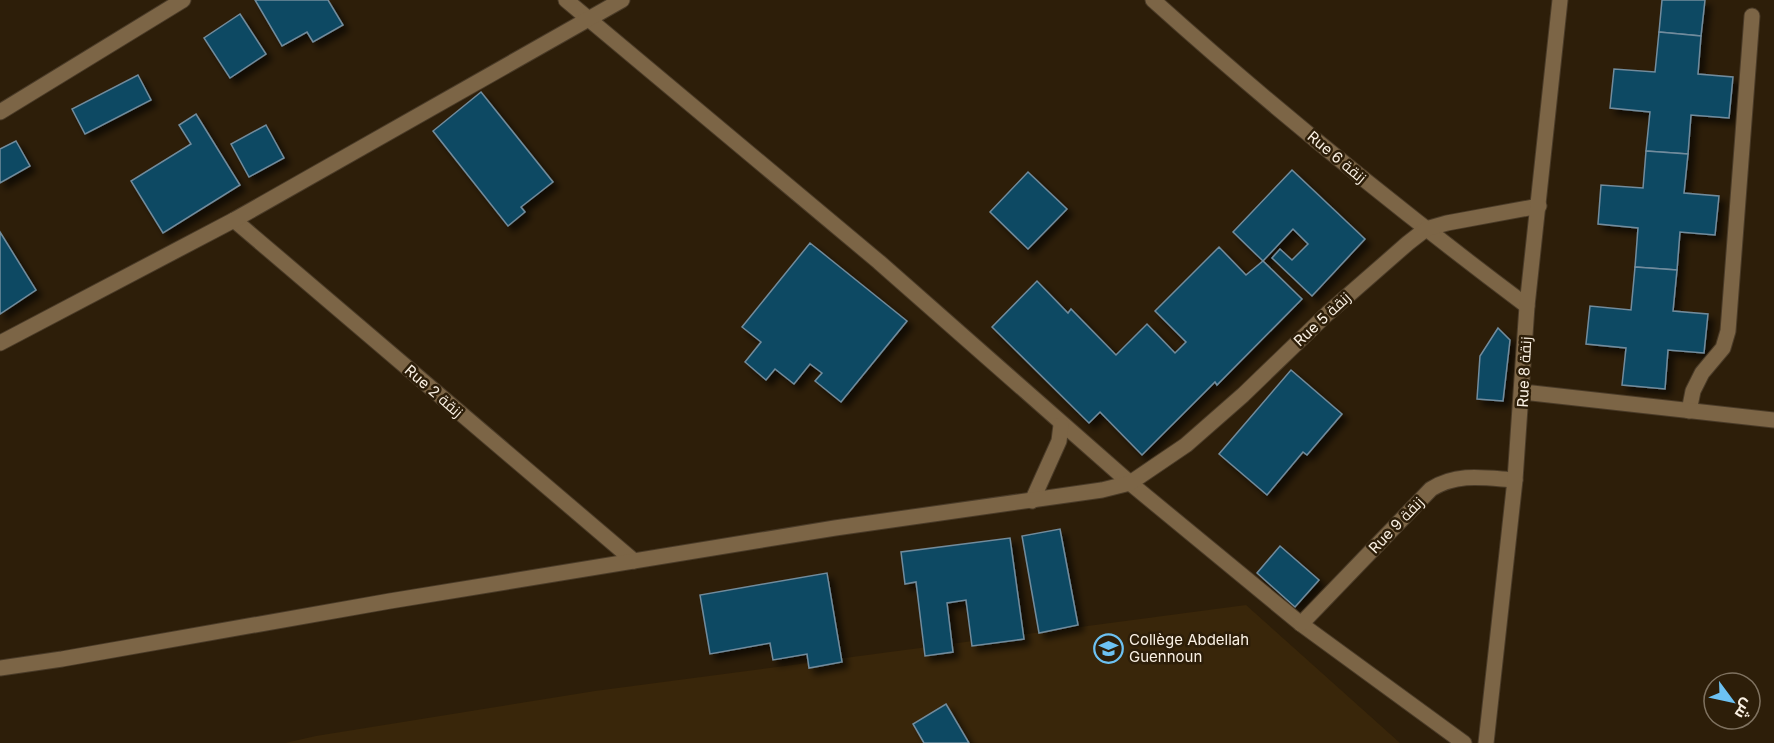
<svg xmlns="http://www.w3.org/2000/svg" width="1774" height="743" viewBox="0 0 1774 743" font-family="Inter,Cairo,sans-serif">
<defs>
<filter id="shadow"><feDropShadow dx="5.5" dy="5.5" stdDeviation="3" flood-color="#0009"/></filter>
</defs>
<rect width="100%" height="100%" fill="#2d1e09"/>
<polygon fill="#39260a" points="1246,605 1400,743 285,743 316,736 595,691"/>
<g fill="#104863" stroke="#718c9d" stroke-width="1.5" filter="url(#shadow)">
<polygon points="255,0 328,0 343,25 313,42 307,32 282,46"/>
<polygon points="1662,0 1705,0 1701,36 1659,32"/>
<polygon points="240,14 266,54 230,78 204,38"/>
<polygon points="1659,32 1701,36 1698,74 1733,77 1729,118 1691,115 1688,154 1646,151 1650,112 1610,108 1614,69 1655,72"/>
<polygon points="138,75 151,100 85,134 72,109"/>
<polygon points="481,92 553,182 521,207 525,212 508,226 433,131"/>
<polygon points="196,114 240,185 163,233 131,181 191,144 179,125"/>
<polygon points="266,125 284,158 249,177 231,144"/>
<polygon points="16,141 30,166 0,183 0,149"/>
<polygon points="1646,151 1688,154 1684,193 1719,196 1715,235 1680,232 1677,270 1635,267 1638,228 1598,224 1601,185 1643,188"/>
<polygon points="1292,170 1365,239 1312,296 1272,258 1280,249 1292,260 1308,244 1293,229 1263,261 1233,232"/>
<polygon points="1028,172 1067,209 1028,249 990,212"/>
<polygon points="0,232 36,290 0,314"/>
<polygon points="810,243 907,321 841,402 815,381 822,373 810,364 794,384 775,369 766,380 745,362 761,342 742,327"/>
<polygon points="1219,247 1246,275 1263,261 1302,299 1217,385 1215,382 1142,455 1100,412 1089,423 992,327 1037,281 1068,313 1071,309 1116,355 1147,324 1175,353 1186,342 1155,311"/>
<polygon points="1635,267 1677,270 1673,311 1708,314 1704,353 1668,350 1665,389 1622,385 1626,348 1586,344 1590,306 1631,310"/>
<polygon points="1498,328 1510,340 1503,401 1477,399 1480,356"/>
<polygon points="1291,370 1342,414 1307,455 1303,452 1267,495 1219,454"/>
<polygon points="1060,529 1078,625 1039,633 1022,536"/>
<polygon points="1010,538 1024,639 972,646 966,600 947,603 953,652 925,656 916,582 905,584 901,552"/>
<polygon points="1280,546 1319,580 1295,607 1257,573"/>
<polygon points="827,573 842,662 809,668 807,654 773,660 770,643 710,654 700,595"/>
<polygon points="946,704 969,743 924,743 913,724"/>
</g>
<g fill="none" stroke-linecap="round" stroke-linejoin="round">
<defs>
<polyline id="lane" points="1689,411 1693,391 1702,373 1723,348 1728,331 1752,16"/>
<g id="street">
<polyline points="566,0 879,262 1130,483 1301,624 1464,743"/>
<path d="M1153,0c120,108 245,209 374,306"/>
<polyline points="0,112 183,0"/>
<polyline points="234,220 634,561"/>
<polyline points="0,343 234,220 622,0"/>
<polyline points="1523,392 1774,420"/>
<polyline points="1032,501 1059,441 1061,425"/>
<path d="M1301,624l130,-135c27,-17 55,-11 84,-9"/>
<polyline points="0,668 62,659 390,601 835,528 1102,490 1130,483 1186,445 1243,395 1328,313 1408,243 1426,229 1447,223 1539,206"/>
<polyline points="1486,743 1515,480 1527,306 1560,0"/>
</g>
</defs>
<use href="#lane" stroke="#4a3b28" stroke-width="17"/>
<use href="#street" stroke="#4a3b28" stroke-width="17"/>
<use href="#lane" stroke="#7c6546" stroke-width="15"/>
<use href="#street" stroke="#7c6546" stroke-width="15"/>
</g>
<defs>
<symbol id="school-ring" viewBox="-11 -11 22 22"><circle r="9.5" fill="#2d1e09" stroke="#6dc2f3" stroke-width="1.5"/><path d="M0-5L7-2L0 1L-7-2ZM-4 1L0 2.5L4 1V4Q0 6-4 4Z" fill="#6dc2f3"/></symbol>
</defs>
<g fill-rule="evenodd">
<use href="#school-ring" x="1092" y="632" width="33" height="33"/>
</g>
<g text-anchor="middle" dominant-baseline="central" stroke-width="5" stroke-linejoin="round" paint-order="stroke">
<g font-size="15" fill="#faf0e3" stroke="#2d1e09">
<text transform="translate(1337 157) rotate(40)">Rue 6 زنقة</text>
<text transform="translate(1322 319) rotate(-43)">Rue 5 زنقة</text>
<text transform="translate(1524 372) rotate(-87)">Rue 8 زنقة</text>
<text transform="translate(434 391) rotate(41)">Rue 2 زنقة</text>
<text transform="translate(1396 525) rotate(-46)">Rue 9 زنقة</text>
</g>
<g font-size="15" fill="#faf0e3" stroke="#2d1e09" text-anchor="start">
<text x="1129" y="639">Collège Abdellah<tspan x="1129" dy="17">Guennoun</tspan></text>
</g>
</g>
<g transform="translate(1732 701) rotate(123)"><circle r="28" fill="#2d1e09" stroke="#7f7260" stroke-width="1.5"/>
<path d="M0-4.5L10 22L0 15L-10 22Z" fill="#6dc2f3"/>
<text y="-9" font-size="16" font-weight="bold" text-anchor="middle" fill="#faf0e3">ش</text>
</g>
</svg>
